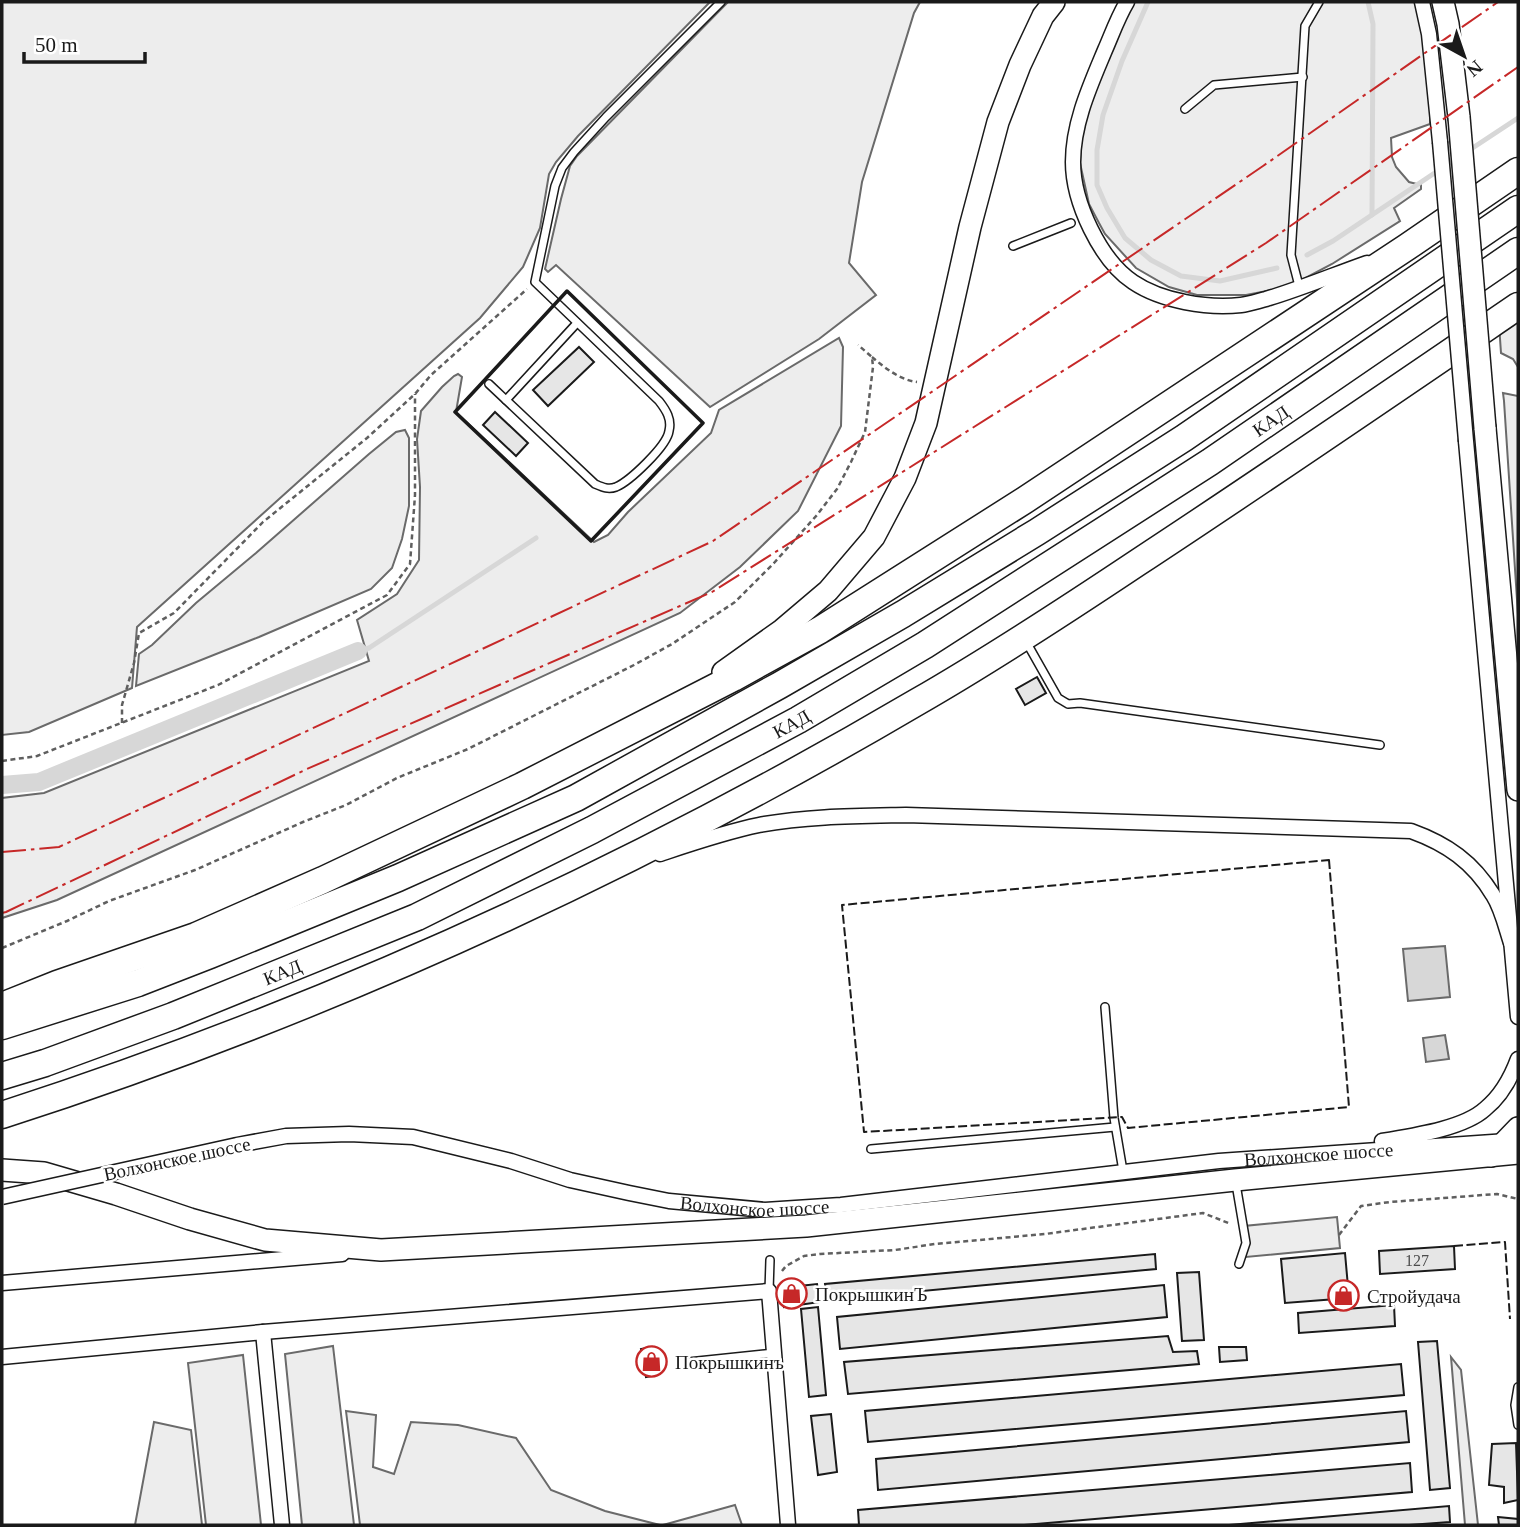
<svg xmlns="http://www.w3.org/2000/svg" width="1520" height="1527" viewBox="0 0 1520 1527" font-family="'Times New Roman',serif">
<rect width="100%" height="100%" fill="#fff"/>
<g fill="#ededed" stroke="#6a6a6a" stroke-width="2">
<polygon points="2,2 710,2 578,136 556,162 549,174 540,228 523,267 480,318 137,627 132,688 29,732 2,735"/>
<polygon points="728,2 920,2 914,13 862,182 849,263 876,295 819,339 710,407 556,265 548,272 545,269 561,199 570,166 577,156"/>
<polygon points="1132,2 1417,2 1424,39 1430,98 1430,124 1391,138 1392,157 1396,167 1409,182 1421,185 1421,189 1394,208 1400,221 1332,264 1298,282 1278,289 1246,295 1197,295 1169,287 1136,268 1105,234 1099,223 1089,204 1080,163 1081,143 1089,104"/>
<polygon points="1518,312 1518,367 1513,359 1501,353 1499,324"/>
<polygon points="839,338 843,347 841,426 798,511 740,567 680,613 57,900 2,918 2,798 44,793 369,661 357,620 397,594 419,560 420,487 417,439 421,411 442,387 454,376 458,374 462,377 456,412 594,542 608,535 628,512 711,433 719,410"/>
<polygon points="1503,393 1518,396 1518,615 1504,401"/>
<polygon points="405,430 409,438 409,506 402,539 392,568 371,589 259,637 136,686 139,654 152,645 196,603 256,553 369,454 396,432"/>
<polygon points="1337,1217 1340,1248 1246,1257 1244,1226"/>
<polygon points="333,1346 354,1525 302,1525 285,1354"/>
<polygon points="243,1355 261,1525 206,1525 188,1363"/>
<polygon points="1451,1357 1461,1370 1478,1525 1465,1525"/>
<polygon points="346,1411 376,1415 373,1467 394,1474 411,1422 458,1425 516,1438 551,1490 605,1511 660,1525 360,1525"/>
<polygon points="154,1422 191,1430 202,1525 135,1525"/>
<polygon points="735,1505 742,1525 663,1525"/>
</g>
<g fill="#d7d7d7" stroke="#6a6a6a" stroke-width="2">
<polygon points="1445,946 1450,997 1408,1001 1403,949"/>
<polygon points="1445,1035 1449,1059 1426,1062 1423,1038"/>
</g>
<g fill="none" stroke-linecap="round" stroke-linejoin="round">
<g stroke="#d7d7d7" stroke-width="5">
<polyline points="1148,2 1122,61 1103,115 1097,150 1097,185 1107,208 1125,238 1151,260 1181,276 1220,281 1277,268"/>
<polyline points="1368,2 1373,24 1372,215"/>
<polyline points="1468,151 1518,118"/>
<polyline points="1307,255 1333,241 1457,158"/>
<polyline points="358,651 369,648 536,538"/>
</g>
<polyline stroke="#d7d7d7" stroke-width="18" points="2,785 39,782 358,651"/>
</g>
<g fill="#e6e6e6" stroke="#1a1a1a" stroke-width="2">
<polygon points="579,347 594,362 548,406 533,390"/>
<polygon points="495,412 528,443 516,456 483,425"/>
<polygon points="1037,677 1046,693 1025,705 1016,689"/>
<polygon points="1454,1246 1455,1269 1380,1274 1379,1251"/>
<polygon points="1345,1253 1349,1298 1285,1303 1281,1259"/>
<polygon points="1155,1254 1156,1269 827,1300 825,1284"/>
<polygon points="1199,1272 1204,1340 1182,1341 1177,1273"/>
<polygon points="817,1284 820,1302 784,1307 781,1288"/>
<polygon points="1164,1285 1167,1317 840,1349 837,1317"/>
<polygon points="1394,1305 1395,1326 1299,1333 1298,1313"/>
<polygon points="818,1307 826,1395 809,1397 801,1309"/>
<polygon points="1168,1336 1173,1352 1197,1351 1199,1364 848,1394 844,1362"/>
<polygon points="1437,1341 1450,1488 1430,1490 1418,1342"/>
<polygon points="652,1347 657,1375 646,1377 641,1349"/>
<polygon points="1219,1347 1246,1347 1247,1360 1220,1362"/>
<polygon points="1401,1364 1404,1395 868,1442 865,1411"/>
<polygon points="1406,1411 1409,1442 878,1490 876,1459"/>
<polygon points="831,1414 837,1472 818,1475 811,1416"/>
<polygon points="1516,1443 1518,1500 1504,1503 1504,1487 1489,1485 1492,1444"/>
<polygon points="1410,1463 1412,1492 1024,1525 859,1525 858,1510"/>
<polygon points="1449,1506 1450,1522 1409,1525 1229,1525"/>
<polygon points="1498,1517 1518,1519 1518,1525 1499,1525"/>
</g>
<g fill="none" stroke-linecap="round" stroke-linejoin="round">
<defs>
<g id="service">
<polyline points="1185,109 1214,85 1303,77"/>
<polyline points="1013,246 1071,223"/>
<polyline points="1298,282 1291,255 1305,26 1319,2"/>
<path d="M489,384l106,100c7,3 13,6 21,3 14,-6 51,-41 53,-56 3,-12 -3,-21 -10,-30l-124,-119 20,-96 7,-18 12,-16 32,-35 115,-115"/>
<polyline points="506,400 577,323"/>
<polyline points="1028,645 1058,698 1068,704 1080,703 1380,745"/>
<polyline points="1105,1007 1114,1118 1123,1171"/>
<polyline points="871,1149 1115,1127"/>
<polyline points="1236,1184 1246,1243 1239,1264"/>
<polyline points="769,1291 770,1260"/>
<polyline points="688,1362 774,1353"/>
<polyline points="1518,1387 1515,1405 1518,1425"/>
</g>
<g id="minor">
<path d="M1127,2c-9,15 -15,32 -22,48 -15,36 -32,73 -32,112 0,40 27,98 60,120 28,19 75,27 108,23 8,-1 17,-4 25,-6 34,-10 67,-24 101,-36"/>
<polyline points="1422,2 1429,34 1440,142"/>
<polyline points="1466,441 1518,1017"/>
<path d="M660,854c33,-11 65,-22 99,-29 48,-9 98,-9 147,-10l505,16c36,13 62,31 82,64 9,14 13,33 18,48"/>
<path d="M1382,1141c29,-5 81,-12 103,-32 16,-13 26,-31 33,-50"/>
<path id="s1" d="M237,1145l49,-9 63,-2 64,3 98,24 59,19 59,13 40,8 96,9 76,-5 378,-44 288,-20"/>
<polyline points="2,1283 342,1254"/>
<polyline points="263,1332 282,1525"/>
<polyline points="2,1357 263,1332 769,1291 788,1525"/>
</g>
<g id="secondary">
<polyline points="1443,2 1448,24 1459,117"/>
<polyline points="1485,428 1518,790"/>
<polyline points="723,672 782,630 828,591 874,537 905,478 926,423 970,227 998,122 1020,65 1043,16 1054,2"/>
<polyline points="1491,1156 1518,1128"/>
<polyline points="2,1170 44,1173 116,1194 190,1219 265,1240 381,1250 806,1226 1235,1180 1518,1153"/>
</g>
<g id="motorway">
<polyline points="2,1006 57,984 196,936 323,880 522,786 733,678 820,630 1025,500 1407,247 1518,171"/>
<polyline points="2,1026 138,983 210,955 398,878 576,798 780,685 903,614 1037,532 1184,438 1518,209"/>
<path id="s2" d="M2,1076l43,-13 128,-47 244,-99 175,-87 206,-110 127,-75 285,-183 308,-211"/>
<path d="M2,1115c319,-103 626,-243 915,-413 75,-43 148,-91 220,-139 128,-84 255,-171 381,-257"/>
</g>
</defs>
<use href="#service" stroke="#1a1a1a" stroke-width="10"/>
<use href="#minor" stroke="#1a1a1a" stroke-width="17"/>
<use href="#secondary" stroke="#1a1a1a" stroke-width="24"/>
<use href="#motorway" stroke="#1a1a1a" stroke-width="29"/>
<g stroke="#5f5f5f" stroke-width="2.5" stroke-dasharray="5 3.5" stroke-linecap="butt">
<path d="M872,357c13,11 28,23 45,25"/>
<polyline points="122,723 122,705 134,663 139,633 174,613 263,522 367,438 415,394 431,375 527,289"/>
<polyline points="2,761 37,756 218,685 387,595 410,564 415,495 415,394"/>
<polyline points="2,948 67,921 109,901 195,870 303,822 346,805 397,778 468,749 634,665 672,644 735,602 774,563 817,515 837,489 851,462 865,432 873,367 872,357 858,345"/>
<polyline points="1339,1235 1361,1206 1390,1202 1497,1194 1518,1199"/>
<polyline points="782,1271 786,1266 804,1256 820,1254 895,1250 935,1244 1045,1234 1203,1213 1231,1224"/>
</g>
<use href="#service" stroke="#fff" stroke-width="7"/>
<use href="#minor" stroke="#fff" stroke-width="14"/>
<use href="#secondary" stroke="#fff" stroke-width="21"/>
<use href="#motorway" stroke="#fff" stroke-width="26"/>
<defs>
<g id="minor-bridge">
<polyline points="1440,142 1466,441"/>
<polyline points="2,1197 237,1145"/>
</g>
<polyline id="secondary-bridge" points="1459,117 1485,428"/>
</defs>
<use href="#minor-bridge" stroke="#1a1a1a" stroke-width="17" stroke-linecap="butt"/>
<use href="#secondary-bridge" stroke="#1a1a1a" stroke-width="24" stroke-linecap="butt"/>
<use href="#minor-bridge" stroke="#fff" stroke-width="14"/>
<use href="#secondary-bridge" stroke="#fff" stroke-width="21"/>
<g stroke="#1a1a1a" stroke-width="2" stroke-dasharray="9 3.5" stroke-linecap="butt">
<polygon points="1329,860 1349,1107 1128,1128 1122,1117 864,1132 842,905"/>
<polyline points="1454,1246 1505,1242 1510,1319"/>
</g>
<polygon stroke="#1a1a1a" stroke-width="3.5" points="567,291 703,423 591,541 455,412"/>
<g stroke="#c62828" stroke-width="2" stroke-dasharray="24 5 3.5 5" stroke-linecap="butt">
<polyline points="2,852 59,847 713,541 1263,166 1498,2"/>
<polyline points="2,913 6,912 307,769 712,592 1266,243 1518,67"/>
</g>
</g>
<defs>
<symbol id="shop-ring" viewBox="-11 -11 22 22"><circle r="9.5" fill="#fff" stroke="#c62828" stroke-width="1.5"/><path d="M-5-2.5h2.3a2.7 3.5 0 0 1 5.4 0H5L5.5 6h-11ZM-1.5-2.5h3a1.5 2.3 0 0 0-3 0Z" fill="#c62828"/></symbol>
</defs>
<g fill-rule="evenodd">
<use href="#shop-ring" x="774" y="1276" width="35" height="35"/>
<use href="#shop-ring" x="1326" y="1278" width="35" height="35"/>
<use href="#shop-ring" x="634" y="1344" width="35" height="35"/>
</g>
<g text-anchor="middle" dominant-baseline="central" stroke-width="5" stroke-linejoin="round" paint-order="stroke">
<g font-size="16" fill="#4d4d4d">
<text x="1417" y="1260">127</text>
</g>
<g font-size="19" fill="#1a1a1a" stroke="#fff">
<text stroke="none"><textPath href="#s2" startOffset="1433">КАД</textPath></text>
<text stroke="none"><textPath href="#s2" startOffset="866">КАД</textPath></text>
<text stroke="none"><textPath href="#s2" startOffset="299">КАД</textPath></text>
<text stroke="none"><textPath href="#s1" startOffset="1094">Волхонское шоссе</textPath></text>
<text transform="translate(177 1159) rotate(-12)">Волхонское шоссе</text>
<text stroke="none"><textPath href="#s1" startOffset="527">Волхонское шоссе</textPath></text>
</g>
<g font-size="19" fill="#1a1a1a" stroke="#fff" text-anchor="start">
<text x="815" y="1294">ПокрышкинЪ</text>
<text x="1367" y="1296">Стройудача</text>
<text x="675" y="1362">Покрышкинъ</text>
</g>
</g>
<rect width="1520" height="1527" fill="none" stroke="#1a1a1a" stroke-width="7"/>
<g transform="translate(1464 56) rotate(140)" stroke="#ffffff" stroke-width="5" paint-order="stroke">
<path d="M0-5L12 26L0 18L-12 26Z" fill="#1a1a1a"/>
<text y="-10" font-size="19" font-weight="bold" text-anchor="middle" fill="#1a1a1a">N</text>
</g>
<path d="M24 52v10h121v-10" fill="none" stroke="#1a1a1a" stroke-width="3.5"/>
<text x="35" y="52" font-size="21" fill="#1a1a1a" stroke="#ffffff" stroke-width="5" paint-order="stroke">50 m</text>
</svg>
